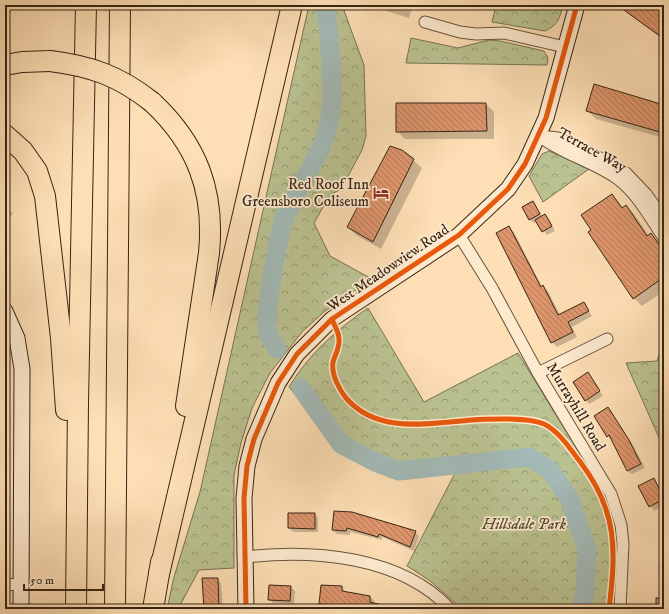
<svg xmlns="http://www.w3.org/2000/svg" width="669" height="614" viewBox="0 0 669 614" font-family="'IM FELL DW Pica',serif">
<defs>
<pattern id="forest-crowns" width="20" height="18" patternUnits="userSpaceOnUse"><rect width="20" height="18" fill="#bbc291"/><path d="M2 6a3 3 0 1 1 6 0M12 15a3 3 0 1 1 6 0" fill="none" stroke="#999d75"/></pattern>
<pattern id="building-back-hatch" width="6" height="6" patternUnits="userSpaceOnUse"><rect width="6" height="6" fill="#de956c"/><path d="M-1 5l2 2M0 0l6 6M5-1l2 2" fill="none" stroke="#b57958"/></pattern>
</defs>
<rect width="100%" height="100%" fill="#fedfb5"/>
<filter id="stains"><feTurbulence type="fractalNoise" baseFrequency=".005" numOctaves="4"/><feColorMatrix values="0 0 0 0 .2 0 0 0 0 .09 0 0 0 0 .02 0 0 0 .5 -.17"/></filter>
<radialGradient id="worn" r=".72"><stop offset=".6" stop-color="#630" stop-opacity="0"/><stop offset="1" stop-color="#630" stop-opacity=".3"/></radialGradient>
<g fill="url(#forest-crowns)" stroke="#787452">
<polygon points="309,5 342,5 364,65 366,136 362,150 341,189 330,195 314,223 330,256 372,279 325,311 302,332 270,373 252,408 241,443 234,475 234,568 199,570 178,609 167,609 174,577 200,492"/>
<path d="M496,5h67c-3,13 -5,20 -18,26l-53,-9z"/>
<polygon points="411,38 458,48 489,40 500,41 544,51 548,58 547,65 406,63"/>
<polygon points="549,151 589,169 543,202 529,176 542,154"/>
<path d="M368,308l56,94 94,-49 84,137c17,41 15,76 11,119h-151l-33,-29 -22,-14 48,-93 -54,4 -38,-13 -26,-17 -48,-60c20,-33 47,-57 79,-79z"/>
<polygon points="664,339 664,449 626,363 657,361"/>
</g>
<g fill="#0003">
<polygon points="379,5 413,5 409,18 384,10"/>
<polygon points="617,5 661,5 664,7 664,40"/>
<polygon points="397,104 486,104 494,112 494,139 405,139 397,131"/>
<polygon points="664,106 664,138 596,119 587,110"/>
<polygon points="413,160 422,168 381,249 356,235 348,227"/>
<polygon points="612,195 623,208 626,206 634,214 649,236 651,234 664,249 664,291 642,306 634,298 593,230"/>
<polygon points="533,202 543,217 545,215 549,219 555,231 547,235 537,222 534,223 530,220"/>
<polygon points="5,204 13,214 5,220"/>
<polygon points="509,227 514,232 542,287 548,291 560,315 583,303 592,316 572,327 577,337 557,347 552,342 497,234"/>
<polygon points="588,374 603,396 589,404 586,400"/>
<polygon points="608,409 633,445 645,468 632,474 628,471 612,440 608,436 596,416"/>
<polygon points="653,479 664,496 664,505 654,511 639,486"/>
<polygon points="335,512 415,532 419,536 414,551 382,537 382,540 350,532 350,535 337,534 333,530"/>
<polygon points="289,514 314,514 318,518 318,532 293,532 289,528"/>
<polygon points="660,526 664,526 664,549 661,546"/>
<polygon points="658,564 664,564 664,609 657,609 660,599"/>
<polygon points="217,579 221,583 223,609 205,609"/>
<polygon points="291,587 295,591 294,604 273,603 269,599"/>
<polygon points="342,587 346,593 370,597 374,600 373,604 392,609 345,609 324,607 320,603"/>
</g>
<g fill="none" stroke-linecap="round" stroke-linejoin="round">
<g stroke="#a3bab7" stroke-width="19">
<path d="M277,349c-3,-5 -7,-11 -9,-16 -5,-14 10,-95 15,-111 13,-36 41,-66 47,-105 4,-18 0,-95 -6,-112"/>
<polyline points="301,388 341,444 375,462 399,471 529,457 550,470 569,498 587,549 585,592 581,609"/>
</g>
</g>
<g fill="url(#building-back-hatch)" stroke="#352514">
<polygon points="617,5 664,5 664,39"/>
<polygon points="594,84 664,105 664,118 660,132 586,111"/>
<polygon points="396,103 486,103 487,131 396,132"/>
<polygon points="390,146 402,150 414,159 373,242 347,227"/>
<polygon points="612,194 622,208 626,205 647,236 651,233 664,251 664,277 633,299 588,232 591,230 581,215"/>
<polygon points="533,201 540,214 529,220 522,207"/>
<polygon points="545,214 552,226 542,232 535,220"/>
<polygon points="509,226 541,287 543,285 558,315 584,302 589,311 568,322 573,332 551,343 496,233"/>
<polygon points="588,372 600,391 585,401 573,382"/>
<polygon points="608,407 629,440 641,464 627,471 609,435 607,437 594,416"/>
<polygon points="654,478 664,499 649,507 638,486"/>
<polygon points="334,511 352,512 416,531 410,547 379,534 378,537 347,528 346,531 332,530"/>
<polygon points="288,513 315,513 315,529 288,528"/>
<polygon points="202,578 218,578 219,609 204,609"/>
<polygon points="269,585 291,586 290,601 268,600"/>
<polygon points="321,585 342,586 342,591 370,596 370,602 387,606 386,609 348,609 349,606 319,604"/>
<rect x="656" y="598" width="8" height="11"/>
</g>
<g fill="none" stroke-linecap="round" stroke-linejoin="round">
<defs>
<g id="street">
<polyline points="425,22 460,32 476,34 504,33 565,47"/>
<path d="M539,136c24,18 55,26 79,43 20,15 32,39 46,59"/>
<polyline points="540,136 558,138 602,159 626,173 646,194 664,219"/>
<polyline points="459,235 492,288 538,373 611,494 621,525 623,544 620,609"/>
<polyline points="538,373 607,339"/>
<path d="M246,557c67,-8 155,-1 204,52"/>
<polyline points="5,585 20,584"/>
</g>
<g id="secondary">
<polyline points="5,311 17,338 22,369 21,609"/>
<polyline points="246,609 244,498 247,466 254,439 278,383 297,354 332,319 459,235 508,189 525,164 546,118 577,5"/>
</g>
<g id="highway">
<polyline points="5,65 22,62 50,61"/>
<path d="M152,102c45,42 63,89 57,151l-23,153"/>
<polyline points="5,135 23,151 37,171 45,196 61,338 66,410"/>
<polyline points="159,574 292,5"/>
<polyline points="76,609 78,403 86,5"/>
<polyline points="115,609 120,5"/>
<polyline points="153,609 161,562"/>
</g>
</defs>
<use href="#street" stroke="#67543c" stroke-width="13"/>
<use href="#secondary" stroke="#352514" stroke-width="17"/>
<use href="#highway" stroke="#352514" stroke-width="22"/>
<use href="#street" stroke="#feeacf" stroke-width="11"/>
<use href="#secondary" stroke="#feeacf" stroke-width="15"/>
<use href="#highway" stroke="#fedfb5" stroke-width="20"/>
<defs>
<path id="highway-bridge" d="M50,61c41,5 69,15 102,41"/>
</defs>
<use href="#highway-bridge" stroke="#352514" stroke-width="22" stroke-linecap="butt"/>
<use href="#highway-bridge" stroke="#fedfb5" stroke-width="20"/>
<defs>
<g id="cycleway">
<path d="M332,319c2,6 7,13 7,20 1,9 -4,15 -6,23 -2,12 6,27 13,36 32,37 83,25 126,22 11,-1 22,-1 33,-1 12,0 27,0 39,5 15,7 27,26 37,39 37,49 35,88 28,146"/>
<polyline points="246,609 244,498 247,466 254,439 278,383 297,354 332,319 459,235 508,189 525,164 546,118 577,5"/>
</g>
</defs>
<use href="#cycleway" stroke="#feeacf" stroke-width="8"/>
<use href="#cycleway" stroke="#e8590c" stroke-width="5"/>
</g>
<defs>
<symbol id="hotel-bare" viewBox="-9 -9 18 18"><path d="M-6-4.5h1.5V1H6V5H4.5V3h-9V5H-6ZM-4 0a1.8 1.8 0 1 1 3.6 0ZM.5 0V-2.5h3Q6-2.5 6 0Z" fill="#8f2418" stroke="#feeacf" stroke-width="2.5" paint-order="stroke"/></symbol>
</defs>
<g fill-rule="evenodd">
<use href="#hotel-bare" x="370" y="182" width="22" height="22"/>
</g>
<g text-anchor="middle" dominant-baseline="central" stroke-width="3.5" stroke-linejoin="round" paint-order="stroke">
<g font-size="15" fill="#352514" stroke="#feeacf">
<text transform="translate(592 150) rotate(29)">Terrace Way</text>
<text transform="translate(388 268) rotate(-34)">West Meadowview Road</text>
<text transform="translate(576 407) rotate(59)">Murrayhill Road</text>
</g>
<g font-size="15" fill="#352514" stroke="#feeacf" text-anchor="end">
<text x="369" y="184">Red Roof Inn<tspan x="369" dy="17">Greensboro Coliseum</tspan></text>
</g>
<g font-size="15" font-style="italic" fill="#564c33" stroke="#feeacf">
<text x="524" y="524">Hillsdale Park</text>
</g>
</g>
<rect width="669" height="614" fill="none" stroke="#fedfb5" stroke-width="20"/>
<rect x="6" y="6" width="657" height="602" fill="none" stroke="#352514" stroke-width="2"/>
<rect x="10" y="10" width="649" height="594" fill="none" stroke="#352514"/>
<path d="M24 584v6h79v-6" fill="none" stroke="#352514" stroke-width="2"/>
<text x="30" y="584" font-size="12" fill="#352514" stroke="#feeacf" stroke-width="3" paint-order="stroke">50 m</text>
<rect width="100%" height="100%" filter="url(#stains)"/>
<rect width="100%" height="100%" fill="url(#worn)"/>
</svg>
